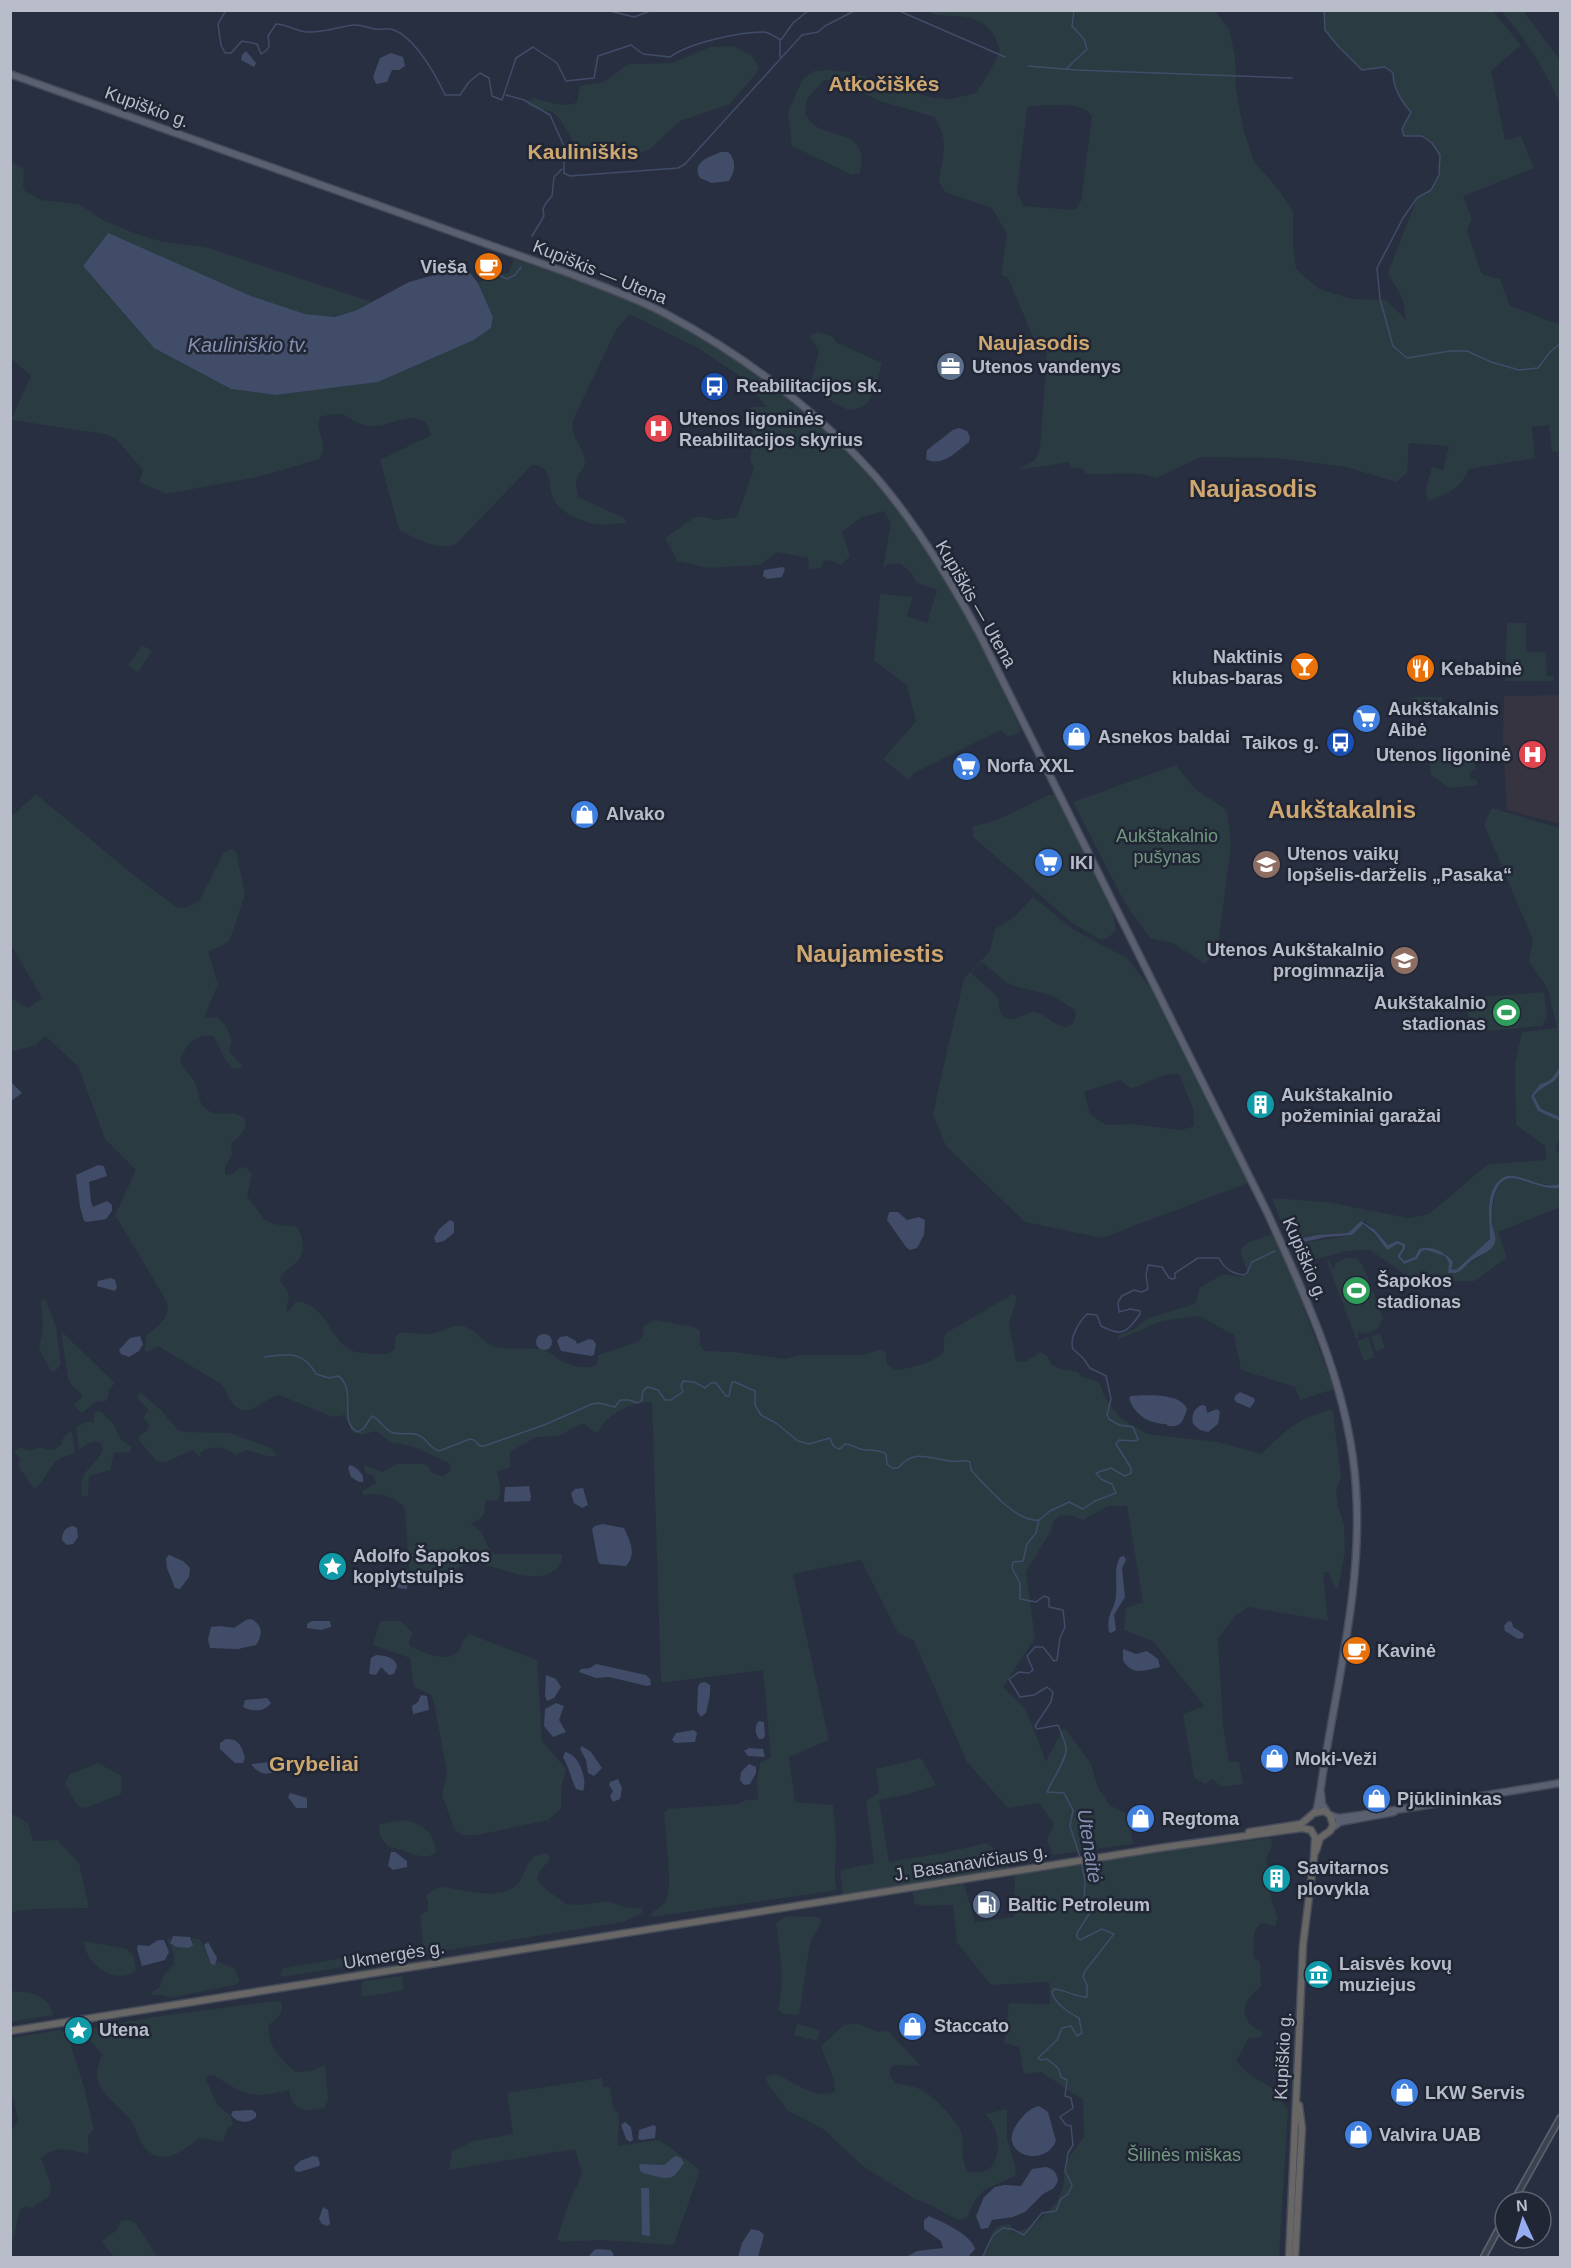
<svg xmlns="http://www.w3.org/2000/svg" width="1571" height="2268" viewBox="0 0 1571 2268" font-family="Helvetica,sans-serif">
<rect width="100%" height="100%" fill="#282f40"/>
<polygon fill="#373441" points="1560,695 1560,824 1507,810 1503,745 1504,696"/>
<g fill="#2a3b41" fill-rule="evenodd">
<path d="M927,11h288l14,18 6,27 1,33 7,39 11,33 27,32 12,19v32l3,25 23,20 33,10 34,1 20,20 -3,-20 -15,-27 29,-75 14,-8 8,-16 1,-19 -8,-12 -10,-7h-18l-2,-7 9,-18c-10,-10 -18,-23 -18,-38l-8,-6 -23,3 -25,-25 -12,-15 -1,-19h169l28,34 -30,26 14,69 16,-4 13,32 -71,28 9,23 -5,12 14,41 3,3 16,4 10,27 50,19v127l-8,-1 -3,-26 -17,2 3,31 -66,11c-9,21 -20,23 -40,32 -7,-8 0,-23 3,-34l11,3 6,-24 -40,-3 -2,30 -11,9 -50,-15 -70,-9 -75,-1 -45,21c-21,-9 -49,-1 -71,-5l-1,-4 -14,-2 -1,-5 -51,8 17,-10 5,-12 7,-95 -14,-16 -25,-59 -7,-3 6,-41 -15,-26 -47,-16 -6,-10c4,-28 11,-40 -5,-65l-54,-16 -44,-20 -12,-1 -17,19 -2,15c2,3 6,8 9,11 26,16 54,5 46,48l-8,2 -60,-29 -4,-34 14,-32 12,-9 15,-1 21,2 83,26 17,1 26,-6 13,-20 11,-22c-5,-19 -14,-30 -35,-34 -15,-3 -24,2 -38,-6zM1030,106c18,0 51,-6 62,10l-11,85 -6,9 -52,-4 -6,-15 10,-82z"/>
<path d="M1501,11h22l37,49v44c-15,-34 -34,-65 -59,-93z"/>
<path d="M733,46l19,10 7,11 -4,8 -25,29 -50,17 -31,29 -28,8 -22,-8 -18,-1 -7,-6 -15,-25 -6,-6 -25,-6v-5l6,-3c13,3 30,11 43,4l3,-16 23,-4 26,-18 43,-1 38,-16z"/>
<path d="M11,162l13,6 -1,17 2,6 16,9 38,4 24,16 31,13 26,8 49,7 163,54 -15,8 -22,7 -30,-3 -54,-18 -144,-62 -24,32 71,82 77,41 45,6 102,-13 96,-42 17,-12 2,-11 -15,-34 31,-11 5,-13c51,18 105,33 153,58 116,62 217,156 283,270 26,45 48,95 71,142 -3,5 -7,7 -14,7l-6,-6 -87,43 -5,7 -26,-21 33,-38 -9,-36 -33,-24 6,-67 33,3 -6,19 20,7 10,-33 -20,-7 -5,-9 -11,-10h-13l-5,4 8,-45 -7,-12 -22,6 -20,15 8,24 -9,9 -12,-5 -5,1 -3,7 -12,1 -1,-11 -31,-6 -17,13 -51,3 -32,-7 -12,-23 30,-21h10l11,3 21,-3 17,-49 -4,-8 3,-20 -3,-33h17l-29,-32 -40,-27 -68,-34 -14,16 -43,90c-3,19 10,25 12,41 1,8 -6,10 -8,17 -2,5 0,13 1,19l46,21 2,5c-9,0 -19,3 -29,1 -14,-1 -39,-12 -44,-26 -5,-14 0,-25 -15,-33h-6l-77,80c-20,5 -38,-6 -56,-15l-19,-70 51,-25c-2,-7 -4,-13 -10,-15 -16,-7 -35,9 -52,6 -25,-4 -17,-18 -49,-9 -6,15 11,28 -1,42l-57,17 -96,18 -27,-12 4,-12 -28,-32 -11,-4 -93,-14 20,-44 -20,-18z"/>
<path d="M818,332l14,4 4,6 46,21c-6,20 -7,47 -34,47l-34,-18 -3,-10 8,-31 -9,-15z"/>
<polygon points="1507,623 1526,623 1526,652 1546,652 1547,676 1553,676 1554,681 1505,681"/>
<polygon points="142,645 152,651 138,672 128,666"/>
<polygon points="1415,697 1442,697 1443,702 1406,704"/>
<polygon points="1468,749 1469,757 1473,758 1476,769 1470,772 1471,779 1476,779 1478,785 1449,788 1431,775 1429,760 1432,752"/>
<polygon points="1176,765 1195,789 1227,810 1231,845 1218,946 1205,964 1173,943 1150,938 1125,903 1073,802"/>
<path d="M36,794l100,83 42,31 10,-1 11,-6 25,-49 8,-3 4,3 9,42 -15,46 -10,7 -12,4 10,33 -14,34 14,-1 8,9 4,10 2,4 -3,11 13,15 -2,3 -8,-1 -6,-7 -12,-24c-15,-6 -30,9 -34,23 3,8 8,12 13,19 5,8 5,20 10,27 12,13 24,4 36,9 16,6 0,23 -8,29l1,11 -7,12v7l5,1 11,-8 6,1 5,6 -5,22 18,24 9,4 23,3c7,10 9,26 -1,36 -8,7 -11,5 -16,17 3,6 9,10 9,17 -1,6 -3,9 -2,15l10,-11c33,5 30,39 56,50 7,3 17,2 24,3 8,0 12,1 18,-5v-11l4,-5c11,-1 28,2 36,0 12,-3 18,-10 31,-6 13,5 17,17 30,20 17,4 39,-2 55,6 6,4 1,2 7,6 9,6 30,12 39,5l1,-9 39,-13 5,-5 2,-11 11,-6 40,7 5,4v13l4,7 31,1 50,7 14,-4h65l17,-6 5,4 1,11 8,6c17,-2 36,-6 49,-18v-13l2,-6 67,-39 4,3 -8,26 7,38 9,1 16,-10 7,5 3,7 9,5 17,3 5,5 12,3 6,4 4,11 15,22 28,17 71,8 44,12c20,-22 38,-37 68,-44l3,2 8,64 -5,16 2,14 6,18 1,27 -7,38 -3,-1 -7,-16h-3l-2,3 5,46 -80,-14 -13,9 -17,23 5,86 6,37h10l4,22 -22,3 -8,-8 -8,5 -11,-6 -11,-64 21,-8 -50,-64 -30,-12 2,-22 17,-6 -16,-96h-19l-25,14 -11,-4 -11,-1 -8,7 -2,9 -25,41 9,66 -32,49 23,23 20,51 18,-34 27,37 7,24 12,17 18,10 5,29 -80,11 -6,-15 7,-16 -15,-21 -31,5 -41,-46 -53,-121 -16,-8 -37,-73 -68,14 36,166 -40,17 6,45 38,3 3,33 -1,41 2,11 -185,27 -1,-3c4,-5 11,-7 14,-12 9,-13 0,-70 -1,-89l4,-4 71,-5 7,-4h12l-1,-18 3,-19 11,-6 -8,-87 -102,13 -9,-281c-21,0 -44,11 -54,30l-3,1 -10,-9h-5l-21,12 -23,1 -26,15v15l-4,2 -9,2c1,10 7,20 0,30l-11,-1 -2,14 -4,5 -9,5 10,7 9,20 6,3h66c1,7 -2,12 -7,16 -24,18 -59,-8 -83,-6 -14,0 -22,10 -32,19l-25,-2 -5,3 -5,-75c-10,-14 -26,-16 -41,-14l-3,-3 15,-9 -3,-7 -8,-4 -1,-7 18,7 14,-8h28l5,3 3,6 11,3 5,-3 3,-6 -2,-4 -35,-16 -24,-5 -14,-11 -14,4 -10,-3 -7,-17 -12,2 -54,-22c-15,2 -31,27 -46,9 -5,-6 -6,-13 -12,-20l-63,-38 -10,6 -3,-1 1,-15c11,-10 25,-18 21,-34l-52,-87 21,-45 -31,-31 -27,-73 -33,-30 -9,9 -25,7v-54l17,10 14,-10 -28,-48 -3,-2v-134l2,1z"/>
<path d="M1048,795h7l58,115 3,21 -10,8h-7l-27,-16 -99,-86v-11c31,-6 47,-18 75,-31z"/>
<path d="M1492,808l68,20v238c-5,9 -9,16 -20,18l-9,12 7,15 22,10v16l-4,11 2,5 2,1v30c-12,4 -39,-5 -54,-8 -22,12 -16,43 -16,63l-34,31h-5l-4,-16 -21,-7 -7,2 -4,8 -11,4 -4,-5 5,-7v-5l-11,-2 -6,3 -13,-15 -11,-9 -16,12 -39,3 -11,3 2,4 51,-8 11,-11 13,11 12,15 10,-6 5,1 1,3 -6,8 7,8 13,-5 5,-8 4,-1 19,6 4,7 1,11h3l35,-22 8,-15c-5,-13 -4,-25 -2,-38 8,-40 41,-7 66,-11v19l-62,25 9,26 -33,23h-60l-44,-31 -22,1 -51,13 -25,-66 55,4 81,16 21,-4 59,-50 58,-4 -1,-14 -29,-21 -1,-62 7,-31 35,-4 -9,-39 -19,-28 4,-21 -49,-116z"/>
<path d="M1033,897l41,33 53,28 22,28 99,197 -146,55 -77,-16 -79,-76 -13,-32 8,-37 23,-98 26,-28 5,-22 18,-11zM980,963h3l24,20 10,4 34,8 24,15c1,5 1,10 -3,14 -12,11 -26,-13 -39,-12 -8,0 -19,10 -27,6 -8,-3 -6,-14 -8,-21l-27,-24zM1179,1074l14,35 1,17 -13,4 -49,-6 -26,1 -16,-11 -6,-22 37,-12 10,9 33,-14z"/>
<polygon points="1544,992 1547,1017 1542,1026 1478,1032 1469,1027 1467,998"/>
<polygon points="1560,1072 1560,1117 1541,1109 1534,1096 1542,1086 1549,1085"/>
<polygon points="1272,1234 1296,1287 1334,1389 1300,1400 1295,1387 1241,1370 1234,1335 1199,1316 1162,1321 1117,1340 1118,1336 1134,1329 1148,1318 1192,1305 1196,1302 1199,1288 1223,1274 1241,1277 1248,1274 1241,1253 1241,1248 1249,1242"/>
<polygon points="1348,1257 1358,1259 1363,1266 1383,1318 1377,1329 1367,1334 1357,1332 1359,1338 1356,1339 1327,1261 1329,1260 1333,1269 1337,1262"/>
<polygon points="43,1299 46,1301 56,1327 61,1365 54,1372 50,1369 39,1349 43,1328 41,1301"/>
<polygon points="61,1331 115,1383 109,1390 108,1397 106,1401 95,1402 82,1413 73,1405 82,1398 82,1395 71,1385 68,1378"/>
<polygon points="1380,1333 1385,1348 1376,1351 1371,1337"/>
<polygon points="1368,1337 1375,1357 1364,1361 1357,1341"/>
<path d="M139,1393h2l19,16 18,21 8,2 44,1 41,15 6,7 -6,2 -25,-7 -11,5c-8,-9 -24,-10 -34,-3l-1,6 -7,-8 -27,12 -9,-1 -18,-20 1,-6 8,-5 1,-5 -6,-7 6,-8 -12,-12z"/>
<path d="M100,1411l13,12 8,17 10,6 1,2 -3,4 -15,1 -4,17 -21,6 -1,20 -6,1c-1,-6 -2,-14 1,-20 5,-12 24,-20 18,-34 -10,-4 -14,2 -22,6l-3,-22 10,-5h8l1,-10z"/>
<path d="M72,1431l3,21 -2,2c-27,7 -20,18 -37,34l-4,-2 -14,-20 2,-7 -6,-7 6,-5 9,4 11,-4c10,4 13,4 21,-2 2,-8 3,-11 11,-14z"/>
<path d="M380,1621h21l12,12 -4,8 1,5c12,6 39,19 49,4 4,-6 3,-11 10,-16l68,26 5,81 24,28 -5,19v21l-13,11 -70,15h-17l-7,-6 -12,-34 5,-22 -13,-70 -3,-8 -17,-8 -4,-29 -37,-13z"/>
<polygon points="921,1758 936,1785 910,1794 879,1800 889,1862 943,1853 986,1843 1002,1853 1009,1868 843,1896 840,1870 874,1863 866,1802 879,1792 876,1769"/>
<polygon points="98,1763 122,1776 121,1794 85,1808 78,1806 65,1784 70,1774"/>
<polygon points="11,1813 28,1823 33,1841 57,1840 79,1863 89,1908 33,1909 11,1912"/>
<path d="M403,1820c18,3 31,11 33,31 -10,14 -32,-3 -47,-4l-9,-11 -1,-12z"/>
<path d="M1271,1838l1,9 -6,12 6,43 6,16 -3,8c-4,0 -10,-4 -14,-2 -10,4 -7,25 -7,34l6,4 1,24c-11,10 -24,21 -11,38 2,3 8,5 12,8l-1,5 -12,1 -13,23 14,14 22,13 16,22 -9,147h-300c4,-2 9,-6 10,-10 6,-14 0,-22 21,-23l3,9 19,-6 24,-24 7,-15 2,-25 19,-26 -1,-37 -42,-28 -17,2 -5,-27 -15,-4 5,-40 41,1 -1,-22 -58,3 -34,-42 -4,-38 -29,1 -10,-2 -1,-12 51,-8 11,38 39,-5 1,-43 125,-20z"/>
<path d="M546,1853l3,3v5l-10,11 -2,6 5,8 24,18 14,1 28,-4 20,7h15l-1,5 -18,9 -343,55 -1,-3 3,-6 140,-23 -3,-30 8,-5v-10l-3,-4 12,-8 7,-1c17,3 50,11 65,3 21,-9 11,-35 37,-37z"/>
<path d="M787,1916l31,1 4,4 -12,22 -11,72 -15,-1 -6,-4c7,-29 2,-57 -2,-87z"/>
<path d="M170,1937l1,8 18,3 4,-6 -1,-4 8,1 11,25h6v-3l18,8 5,12 -5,4 -66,13 -5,-3h-11l-1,-3 8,-5c2,-13 6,-14 14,-23v-10l-7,-14z"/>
<path d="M84,1941l43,8 7,8 2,13c-19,17 -52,-6 -52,-29z"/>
<polygon points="402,1976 404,1990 362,1997 361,1987 363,1981"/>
<path d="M11,1991c20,1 36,3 43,24l-43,7z"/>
<path d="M274,2001l7,1c4,12 -4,15 -12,23 -2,21 12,34 26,47l16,-1 14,-6 3,35 -4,8c-19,4 -31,4 -35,-18 -40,10 -43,5 -76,-15l-5,1 -2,4c4,7 6,16 11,23 6,10 15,7 16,22l-6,4 -4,13 -24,-4c-13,10 -27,24 -45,17 -16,-7 -16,-27 -26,-38 -10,-11 -24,-21 -30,-36 -3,-8 1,-19 4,-27l-17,-18v-4l8,-4 60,-11z"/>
<path d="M856,2023l21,9 11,-1 33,35 -27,-1 -4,3v7l4,8c9,1 19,3 28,7 11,5 38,33 40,45 2,12 -2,27 7,37 7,0 17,1 22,-5 12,-14 7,-42 -6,-53l22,-5v30l9,29 -1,8 -31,14 -10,12 -7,16 -10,2 -28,-16 -14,-5 -51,-32 -41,-38 -36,-19 -19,-26 -2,-5 3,-4 7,-1c16,7 42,27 59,17 0,-16 -10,-30 -14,-45l23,-21z"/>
<polygon points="797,2024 820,2030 817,2041 794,2035"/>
<path d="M59,2030l8,3 17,54 10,42 -6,7 1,18c-21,-4 -30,-10 -48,4l10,27 -2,11 -17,12 -6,-2 -6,4 -9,39v-117l7,-11 -7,-34v-49z"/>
<polygon points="602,2078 603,2087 610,2087 613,2107 619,2114 618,2146 660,2140 700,2170 674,2245 602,2240 560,2242 557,2239 569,2203 582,2174 575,2149 449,2170 452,2151 474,2141 513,2134 507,2093"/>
<polygon points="121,2221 129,2220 135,2222 157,2257 114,2257 102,2241 117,2230"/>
</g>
<g fill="#414c69">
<polygon points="246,51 256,63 254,67 241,60 242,55"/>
<polygon points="391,53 403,57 405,66 399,70 392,70 387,82 376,84 373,77 380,58"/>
<path d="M721,152h7c9,8 7,20 1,29l-17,2 -12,-5c-9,-16 9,-21 21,-26z"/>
<polygon points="108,233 251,296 305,314 335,317 357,310 409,282 456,269 467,269 478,283 493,317 491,328 474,340 378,382 276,395 231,389 154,348 83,266"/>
<path d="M959,428l8,3 3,6 -1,5c-12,9 -27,26 -43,17l1,-9 26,-20z"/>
<polygon points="783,567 785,569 782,577 767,579 763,576 764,570"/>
<path d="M1560,1066c1,19 -17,17 -26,30l7,13 17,7 2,5 -22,-10 -7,-15 9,-12c11,-2 15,-9 20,-18z"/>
<polygon points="11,1082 22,1093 11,1101"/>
<polygon points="98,1165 104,1166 107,1176 89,1182 91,1202 93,1207 107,1201 112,1205 112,1211 106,1219 87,1222 84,1221 80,1207 76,1175"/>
<path d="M1506,1176c19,-2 36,14 54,8v4c-19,3 -41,-13 -53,-9 -15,5 -16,32 -15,45 1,7 5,12 3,18 -3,11 -17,13 -25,20 -5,4 -7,8 -14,11h-8l1,-10 -4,-7 -19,-6 -4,1 -5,8 -13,5 -7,-8 6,-8 -1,-3 -5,-1 -10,6 -12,-16 -12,-10 -11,11 -25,2 -28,6 -1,-4 19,-4 31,-2 13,-12 14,9 13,15 9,-4 8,3v5l-5,7 4,5 11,-4 4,-8c11,-4 27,3 34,13l-2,7 5,1 34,-31c0,-21 -7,-51 16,-63z"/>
<polygon points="889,1212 898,1212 907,1220 919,1217 925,1220 924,1235 917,1248 910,1250 906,1247 887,1220"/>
<polygon points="450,1220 454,1222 454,1233 444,1241 436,1243 434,1238 439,1229"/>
<polygon points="111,1278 115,1280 117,1287 115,1291 97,1286 98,1281"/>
<circle cx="544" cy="1342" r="8"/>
<polygon points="140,1336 143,1344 139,1351 129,1357 121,1354 119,1350 130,1338"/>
<polygon points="567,1336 576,1341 577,1344 589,1339 593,1340 596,1344 594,1355 591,1356 561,1351 557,1341 560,1337"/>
<polygon points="1240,1392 1254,1398 1255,1401 1250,1408 1236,1402 1234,1399 1236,1395"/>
<path d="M1131,1396c15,-1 50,-3 56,13 -4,12 -6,19 -19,17l-2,-2c-16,0 -32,-9 -37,-26z"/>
<path d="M1202,1405l4,1 1,7 10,-4 3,3 -2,12 -10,8 -8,-2 -7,-6c-2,-9 1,-16 9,-19z"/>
<path d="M350,1465c7,2 15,10 13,17h-4l-8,-5 -3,-9z"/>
<polygon points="529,1486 531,1496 530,1501 504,1502 505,1487"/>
<polygon points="583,1488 588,1505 582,1508 574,1503 571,1493 575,1489"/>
<path d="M603,1524l21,4c6,13 13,26 2,38l-26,-2 -2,-3 -6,-32 3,-3z"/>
<path d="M73,1526l4,2 1,9 -5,7 -6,1 -5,-5c0,-7 3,-13 11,-14z"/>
<polygon points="169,1555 183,1561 190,1568 189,1577 180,1589 175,1588 167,1568 166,1558"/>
<path d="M1124,1556l2,4 -4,8 3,29 -11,18 2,15 -5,3 -2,-1c-3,-19 6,-22 7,-37 2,-15 -3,-24 4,-38z"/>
<polygon points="399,1572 408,1576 407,1589 398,1588 396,1585 395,1574"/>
<path d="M251,1619c12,6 12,16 5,26l-18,4 -28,-1 -2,-8 3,-13 8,-1 15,2 12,-8z"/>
<polygon points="312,1621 330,1621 331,1627 321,1630 307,1628 307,1624"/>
<polygon points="1508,1621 1512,1622 1513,1627 1524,1634 1523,1638 1518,1639 1505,1631 1504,1626"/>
<path d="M1123,1649l13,5 11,-3 11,8 2,8c-14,3 -28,10 -37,-7z"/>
<path d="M376,1655c9,1 18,1 21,11l-3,8 -5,1 -8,-8 -5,8 -7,-1 2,-16z"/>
<polygon points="596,1664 646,1675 650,1679 651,1685 647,1686 609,1677 596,1678 579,1672 581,1669 590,1668"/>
<polygon points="546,1675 556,1679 561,1687 554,1698 547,1701 545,1696"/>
<path d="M705,1682l5,3c1,11 -2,18 -4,28l-5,4 -4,-6 1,-24 2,-4z"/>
<polygon points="421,1695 427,1696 429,1710 413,1714 412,1706 418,1702"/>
<path d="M267,1698l4,5c-6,9 -19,9 -28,4l2,-7z"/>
<polygon points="556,1703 564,1706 559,1720 566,1732 553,1737 544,1726 545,1709"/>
<path d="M759,1721l5,1 1,15 -3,2h-3c-4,-5 -5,-13 0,-18z"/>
<polygon points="694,1730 697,1733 695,1742 675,1743 672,1740 676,1733"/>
<path d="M226,1739c13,-1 16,8 19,19l-2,5h-8l-15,-14v-6z"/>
<polygon points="582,1746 591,1752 602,1768 594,1776 588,1773 586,1760 580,1749"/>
<polygon points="749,1748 763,1749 765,1757 748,1756 744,1751"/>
<path d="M565,1752c14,2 23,28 18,39l-7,-2c-5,-11 -7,-21 -13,-32z"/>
<path d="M279,1761l3,5c-10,11 -23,10 -31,-2z"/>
<polygon points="749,1764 756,1767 756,1773 750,1784 744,1785 740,1780 741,1772"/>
<polygon points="618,1779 622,1788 620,1799 613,1802 610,1796 613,1791 609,1785 610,1782"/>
<polygon points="290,1793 307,1798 307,1808 296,1808 288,1797"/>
<polygon points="391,1852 395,1852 407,1861 407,1867 393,1870 388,1866"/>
<polygon points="173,1936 190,1937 193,1945 189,1948 176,1947 170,1943"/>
<polygon points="158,1940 164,1940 169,1952 165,1960 142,1966 137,1949 138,1945 149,1946"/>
<polygon points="208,1942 217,1958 215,1965 211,1964 204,1945"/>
<path d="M1039,2106l9,6 8,29c-13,30 -64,11 -36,-21 5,-7 11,-12 19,-14z"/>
<path d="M252,2110l4,3v4c-7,7 -19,6 -25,-2l2,-4z"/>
<polygon points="625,2122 631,2127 633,2140 630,2142 626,2139 621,2125"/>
<polygon points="654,2125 656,2127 655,2138 642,2140 638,2139 639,2130"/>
<polygon points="313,2156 318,2157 320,2164 319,2166 299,2172 295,2171 294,2167 300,2161"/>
<path d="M675,2156l6,2 3,5c-10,14 -11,18 -29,13 -6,-2 -9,-1 -15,-5l-1,-6 2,-1 23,1z"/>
<path d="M1046,2167c8,2 11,6 12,14l-4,7 -11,6 -18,18 -12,5 -21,3 -4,8 -7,1 -5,-13 8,-19 11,-10 10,-2 16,1 11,-17z"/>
<polygon points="641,2188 649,2188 650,2236 642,2235"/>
<polygon points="323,2207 328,2210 330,2224 327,2226 322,2224 319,2219"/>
<path d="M929,2216c13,6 42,18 46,33l-7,8h-62l11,-6 26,-3 -2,-7 -17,-12v-9z"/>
<polygon points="751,2229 760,2231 764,2235 758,2257 738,2257 742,2243"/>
<polygon points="598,2249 610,2250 613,2253 614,2257 588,2257 594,2250"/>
</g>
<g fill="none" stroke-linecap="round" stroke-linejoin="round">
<g stroke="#414c69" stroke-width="1.5">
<path d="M226,10l-8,14 3,21 4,8h6l11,-12 15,3 4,10c9,-5 9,-8 7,-18l8,-12c11,0 19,7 31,8 17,1 30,-5 46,-7 9,-1 14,3 22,4 7,1 12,-2 19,1 21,8 42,45 51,65h15l9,-13 11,-9 9,5 3,18 10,4 14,-42 17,-11 24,16 9,18 28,-3 4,-22 33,-11 12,9 27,3c19,-14 69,-25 93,-25 6,0 12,5 18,8l12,-17 16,-13"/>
<polyline points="606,10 634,17 653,10"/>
<polyline points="897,10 1005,57"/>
<path d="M1324,10l1,20 12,15 25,25 23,-3 8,6c0,15 8,28 18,39l-9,17 2,7h18l10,7 8,12 -1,20 -8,15 -14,8 -14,20 -26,50 3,31 13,47 14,12 43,-7h17l24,11 28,8 19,-2 12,-16 10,-8"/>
<polyline points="780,57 780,41"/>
<polyline points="1028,66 1076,70 1292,78"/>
<polyline points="1067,68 1087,49 1084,39 1072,26 1074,10"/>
<polyline points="506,95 524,100 550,115 564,146 564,173 570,176 678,168 685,164 802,35 818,32 825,26 856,10"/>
<polyline points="532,236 544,216 543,209 546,203 552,196 554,177 562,169"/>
<polyline points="496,274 507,279 515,275 521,267"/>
<polyline points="1292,1243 1300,1240"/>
<path d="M264,1357c23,-3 39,-7 52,17l13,4 9,-2c20,13 -1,46 20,56l6,-4 8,-12c8,3 11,12 19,16 9,4 21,-1 29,4 9,4 6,10 19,15l31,-12 4,1 6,6h4l60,-21 48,-21 7,-1 16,4 5,-7h9l9,3 4,-3c0,-6 0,-10 6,-13l10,3 7,10h6l12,-8 -2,-6 2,-5 11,1 11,6 6,-5h5l10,13h3l3,-14h3l20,9v14l6,10 15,8 22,18 11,3 21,-6c3,7 2,9 10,11l5,-5c6,0 9,3 15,5 9,2 18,0 26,5l1,10 5,4h6c17,-21 32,-8 53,-7 7,1 12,-2 19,1l1,8c14,15 46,53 67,50"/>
<path d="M1080,1857l-10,-31 3,-16 -9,-17 -17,-1c5,-12 20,-33 19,-44 -1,-7 -5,-16 -8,-23l-21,4 -2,-3 16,-24 2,-10 -6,-5 -13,8 -14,2 -11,-18 10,-7 10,1 4,-3 -6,-14 8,-9h8l11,14 3,-1 3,-22 5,-11 -2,-17 -14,-3v-9l-5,-2 -8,6 -16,-3v-16l-8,-15 1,-6 10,-1 4,-17 9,-11 3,-13 11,-9 19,-9 14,7 12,-8 21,-8 -4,-9 -11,-5 -5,-6 15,-5 14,8 6,-3v-5l-15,-24 3,-4 17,1 2,-2 -5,-12 -14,-2 -10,-6 -2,-4 4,-16 -5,-23 -16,-8 -7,-10 -10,-9c-4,-11 6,-27 14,-35l10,1 4,11c21,11 26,7 39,-12v-3l-10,-2 -11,3 -1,-10 4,-6 12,-6 8,2 6,-3 -2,-14 2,-10 14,2 7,11 4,1 2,-1v-5l23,-15h21c5,10 13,16 25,17l3,-2 5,-11 23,-11"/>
<path d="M982,2258l11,-23 10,-7 9,1 12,6 18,-22 14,-2 5,-12 7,-5 4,-9 -7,-14 3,-18 5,-8 -2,-19 -5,-1 -6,-8 13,-9 -2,-10 -6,-2 2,-16 -6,-3 -3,-9 -11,-9 -6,1 -3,-2 19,-18 5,-12 9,-2 6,10 5,-3 -3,-15c-11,-6 -24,-14 -27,-26l2,-3c12,1 24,9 33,8v-12l-4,-8 2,-6 29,-37 -12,-5 -22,11 -3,-3v-4l16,-25 -3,-4 -6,-3 1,-21 -4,-18"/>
</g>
<defs>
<g id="tertiary">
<polyline points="1513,2202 1560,2118"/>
<polyline points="1483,2258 1505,2217"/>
</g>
<g id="primary">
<path d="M10,74l561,200c33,13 66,24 97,41 76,41 149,96 207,161 41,47 74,102 103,155l289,581c40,88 83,178 89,276 7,100 -21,200 -35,298l-4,23 -3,4"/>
<polyline points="1321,1793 1322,1804 1327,1812"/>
<polyline points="1330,1815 1339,1818 1409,1808 1560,1783"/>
<polyline points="1332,1828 1340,1822 1394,1812"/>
</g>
<g id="trunk">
<polyline points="1249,1832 1301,1824 1314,1813 1324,1811 1330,1815 1333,1825 1330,1831 1320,1838 1316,1851"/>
<polyline points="10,2031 1166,1847 1302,1828 1311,1830"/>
<polyline points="1289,2258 1303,1945 1314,1857 1315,1837 1312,1832"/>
<polyline points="1295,2258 1302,2128 1299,2105"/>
</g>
</defs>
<use href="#tertiary" stroke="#5a5f6d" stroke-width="8"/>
<use href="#primary" stroke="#464a59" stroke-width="9"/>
<use href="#trunk" stroke="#474c5a" stroke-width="9"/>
<use href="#tertiary" stroke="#3c4250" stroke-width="4.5"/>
<use href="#primary" stroke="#5a6070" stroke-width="6"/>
<use href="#trunk" stroke="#686765" stroke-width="6"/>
</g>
<defs>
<symbol id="cafe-disc" viewBox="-11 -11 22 22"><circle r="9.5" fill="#e8710a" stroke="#212635"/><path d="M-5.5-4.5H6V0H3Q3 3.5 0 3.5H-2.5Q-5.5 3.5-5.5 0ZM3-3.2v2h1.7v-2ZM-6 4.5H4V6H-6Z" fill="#fff"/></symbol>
<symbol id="office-disc" viewBox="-11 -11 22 22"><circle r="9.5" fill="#5c6f8a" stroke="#212635"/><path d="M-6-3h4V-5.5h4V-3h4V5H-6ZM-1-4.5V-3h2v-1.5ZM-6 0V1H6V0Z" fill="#fff"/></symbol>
<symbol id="bus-disc" viewBox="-11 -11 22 22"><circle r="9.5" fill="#1a4fb4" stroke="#212635"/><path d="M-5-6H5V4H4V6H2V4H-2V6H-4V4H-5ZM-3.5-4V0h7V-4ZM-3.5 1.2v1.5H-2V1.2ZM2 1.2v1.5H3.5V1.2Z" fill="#fff"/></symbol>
<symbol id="hospital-disc" viewBox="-11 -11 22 22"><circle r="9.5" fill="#e0444e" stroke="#212635"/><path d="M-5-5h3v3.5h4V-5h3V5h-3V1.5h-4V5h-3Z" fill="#fff"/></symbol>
<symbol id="bar-disc" viewBox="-11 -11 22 22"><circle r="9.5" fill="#e8710a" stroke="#212635"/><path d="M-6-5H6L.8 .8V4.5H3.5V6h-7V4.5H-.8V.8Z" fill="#fff"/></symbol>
<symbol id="restaurant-disc" viewBox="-11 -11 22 22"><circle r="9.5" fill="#e8710a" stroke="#212635"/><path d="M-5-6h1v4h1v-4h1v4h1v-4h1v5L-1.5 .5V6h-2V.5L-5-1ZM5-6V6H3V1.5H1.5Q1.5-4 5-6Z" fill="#fff"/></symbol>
<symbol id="supermarket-disc" viewBox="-11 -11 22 22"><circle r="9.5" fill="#3f7fe0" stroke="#212635"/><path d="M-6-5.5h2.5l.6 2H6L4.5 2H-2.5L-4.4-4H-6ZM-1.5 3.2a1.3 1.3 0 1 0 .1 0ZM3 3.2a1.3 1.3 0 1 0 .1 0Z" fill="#fff"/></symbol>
<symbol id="shop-disc" viewBox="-11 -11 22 22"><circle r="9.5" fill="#3f7fe0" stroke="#212635"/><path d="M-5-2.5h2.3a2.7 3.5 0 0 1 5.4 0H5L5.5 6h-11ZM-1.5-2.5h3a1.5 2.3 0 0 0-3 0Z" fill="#fff"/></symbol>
<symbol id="school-disc" viewBox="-11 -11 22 22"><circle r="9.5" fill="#8d6e63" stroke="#212635"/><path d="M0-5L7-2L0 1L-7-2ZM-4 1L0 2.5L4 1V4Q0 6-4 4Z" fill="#fff"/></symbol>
<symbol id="stadium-disc" viewBox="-11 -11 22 22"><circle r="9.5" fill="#2e9e5b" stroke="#212635"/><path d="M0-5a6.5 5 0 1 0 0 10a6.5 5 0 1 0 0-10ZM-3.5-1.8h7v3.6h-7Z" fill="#fff"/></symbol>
<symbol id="building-disc" viewBox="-11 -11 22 22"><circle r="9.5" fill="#0f9aa8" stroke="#212635"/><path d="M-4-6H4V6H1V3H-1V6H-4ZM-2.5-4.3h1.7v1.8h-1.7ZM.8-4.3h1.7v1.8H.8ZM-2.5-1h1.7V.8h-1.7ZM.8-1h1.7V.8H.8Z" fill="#fff"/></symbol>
<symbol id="sight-disc" viewBox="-11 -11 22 22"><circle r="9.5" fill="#0f9aa8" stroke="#212635"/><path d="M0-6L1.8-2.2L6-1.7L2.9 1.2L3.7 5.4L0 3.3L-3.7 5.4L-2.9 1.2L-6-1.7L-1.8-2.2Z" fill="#fff"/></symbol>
<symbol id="fuel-disc" viewBox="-11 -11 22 22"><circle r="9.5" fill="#5c6f8a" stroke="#212635"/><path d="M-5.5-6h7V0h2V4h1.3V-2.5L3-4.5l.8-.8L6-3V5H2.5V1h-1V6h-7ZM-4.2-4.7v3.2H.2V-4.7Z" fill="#fff"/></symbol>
<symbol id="museum-disc" viewBox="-11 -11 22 22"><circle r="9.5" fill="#0f9aa8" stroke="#212635"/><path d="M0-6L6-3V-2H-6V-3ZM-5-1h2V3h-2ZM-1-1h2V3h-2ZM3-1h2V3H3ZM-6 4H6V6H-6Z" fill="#fff"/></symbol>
</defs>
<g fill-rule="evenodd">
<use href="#cafe-disc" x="472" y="250" width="33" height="33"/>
<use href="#office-disc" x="934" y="350" width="33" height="33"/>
<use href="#bus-disc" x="698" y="370" width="33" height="33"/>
<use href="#hospital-disc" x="642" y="412" width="33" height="33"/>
<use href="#bar-disc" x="1288" y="650" width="33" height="33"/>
<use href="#restaurant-disc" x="1404" y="652" width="33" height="33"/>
<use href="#supermarket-disc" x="1350" y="702" width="33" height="33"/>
<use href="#shop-disc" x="1060" y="720" width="33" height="33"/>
<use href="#bus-disc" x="1324" y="726" width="33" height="33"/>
<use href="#hospital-disc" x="1516" y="738" width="33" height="33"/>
<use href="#supermarket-disc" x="950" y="750" width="33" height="33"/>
<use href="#shop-disc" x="568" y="798" width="33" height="33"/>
<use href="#supermarket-disc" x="1032" y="846" width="33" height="33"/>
<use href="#school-disc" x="1250" y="848" width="33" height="33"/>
<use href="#school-disc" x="1388" y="944" width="33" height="33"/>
<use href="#stadium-disc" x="1490" y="996" width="33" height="33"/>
<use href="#building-disc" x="1244" y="1088" width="33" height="33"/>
<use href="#stadium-disc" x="1340" y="1274" width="33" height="33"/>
<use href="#sight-disc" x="316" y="1550" width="33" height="33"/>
<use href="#cafe-disc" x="1340" y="1634" width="33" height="33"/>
<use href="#shop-disc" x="1258" y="1742" width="33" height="33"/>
<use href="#shop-disc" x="1360" y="1782" width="33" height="33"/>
<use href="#shop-disc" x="1124" y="1802" width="33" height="33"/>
<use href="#building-disc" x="1260" y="1862" width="33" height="33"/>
<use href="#fuel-disc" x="970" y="1888" width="33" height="33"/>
<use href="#museum-disc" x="1302" y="1958" width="33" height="33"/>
<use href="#shop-disc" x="896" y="2010" width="33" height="33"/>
<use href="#sight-disc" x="62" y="2014" width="33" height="33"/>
<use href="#shop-disc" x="1388" y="2076" width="33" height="33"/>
<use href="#shop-disc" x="1342" y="2118" width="33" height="33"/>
</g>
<g text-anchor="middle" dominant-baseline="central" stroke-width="5" stroke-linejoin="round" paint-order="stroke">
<g font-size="18" fill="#b9bdca" stroke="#212635">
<text transform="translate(147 107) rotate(20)">Kupiškio g.</text>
<text transform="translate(600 272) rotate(22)">Kupiškis — Utena</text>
<text transform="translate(976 604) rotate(60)">Kupiškis — Utena</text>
<text transform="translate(1305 1259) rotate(67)">Kupiškio g.</text>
<text transform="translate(971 1863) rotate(-9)">J. Basanavičiaus g.</text>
<text transform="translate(394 1955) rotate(-9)">Ukmergės g.</text>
<text transform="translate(1283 2056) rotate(-87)">Kupiškio g.</text>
</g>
<g font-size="18" font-weight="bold" fill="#b9bdca" stroke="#212635" text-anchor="start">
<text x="467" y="267" text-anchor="end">Vieša</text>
<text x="972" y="367">Utenos vandenys</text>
<text x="736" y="386">Reabilitacijos sk.</text>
<text x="679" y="419">Utenos ligoninės<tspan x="679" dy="21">Reabilitacijos skyrius</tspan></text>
<text x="1283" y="657" text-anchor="end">Naktinis<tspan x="1283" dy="21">klubas-baras</tspan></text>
<text x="1441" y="669">Kebabinė</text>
<text x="1388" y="709">Aukštakalnis<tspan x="1388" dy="21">Aibė</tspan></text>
<text x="1098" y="737">Asnekos baldai</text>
<text x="1319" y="743" text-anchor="end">Taikos g.</text>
<text x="1511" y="755" text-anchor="end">Utenos ligoninė</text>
<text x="987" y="766">Norfa XXL</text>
<text x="606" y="814">Alvako</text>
<text x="1287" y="854">Utenos vaikų<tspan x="1287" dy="21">lopšelis-darželis „Pasaka“</tspan></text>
<text x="1070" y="863">IKI</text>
<text x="1384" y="950" text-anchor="end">Utenos Aukštakalnio<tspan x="1384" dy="21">progimnazija</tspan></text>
<text x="1486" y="1003" text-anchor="end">Aukštakalnio<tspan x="1486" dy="21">stadionas</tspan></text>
<text x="1281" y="1095">Aukštakalnio<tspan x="1281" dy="21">požeminiai garažai</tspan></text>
<text x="1377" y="1281">Šapokos<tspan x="1377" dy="21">stadionas</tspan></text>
<text x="353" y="1556">Adolfo Šapokos<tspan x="353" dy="21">koplytstulpis</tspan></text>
<text x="1377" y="1651">Kavinė</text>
<text x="1295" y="1759">Moki-Veži</text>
<text x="1397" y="1799">Pjūklininkas</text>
<text x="1162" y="1819">Regtoma</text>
<text x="1297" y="1868">Savitarnos<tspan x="1297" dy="21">plovykla</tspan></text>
<text x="1008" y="1905">Baltic Petroleum</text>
<text x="1339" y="1964">Laisvės kovų<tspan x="1339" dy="21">muziejus</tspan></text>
<text x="934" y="2026">Staccato</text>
<text x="99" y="2030">Utena</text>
<text x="1425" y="2093">LKW Servis</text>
<text x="1379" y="2135">Valvira UAB</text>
</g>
<g font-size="18" fill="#729980" stroke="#212635">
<text x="1167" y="836">Aukštakalnio<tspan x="1167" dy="21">pušynas</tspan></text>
<text x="1184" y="2155">Šilinės miškas</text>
</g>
<g font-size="20" font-style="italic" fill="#838faf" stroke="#212635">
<text x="248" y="345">Kauliniškio tv.</text>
<text transform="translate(1090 1846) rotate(81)">Utenaitė</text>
</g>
<g font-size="21" font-weight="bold" fill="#cea66f" stroke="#212635">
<text x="884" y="83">Atkočiškės</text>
<text x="583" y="151">Kauliniškis</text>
<text x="1034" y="342">Naujasodis</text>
<text x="314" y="1763">Grybeliai</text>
</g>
<g font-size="24" font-weight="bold" fill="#cea66f" stroke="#212635">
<text x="1253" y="488">Naujasodis</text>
<text x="1342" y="809">Aukštakalnis</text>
<text x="870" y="953">Naujamiestis</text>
</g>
</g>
<rect width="1571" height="2268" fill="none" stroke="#b9bdca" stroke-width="24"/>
<g transform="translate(1523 2220) rotate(356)"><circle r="28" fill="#212635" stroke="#5e6271" stroke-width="1.5"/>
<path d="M0-4.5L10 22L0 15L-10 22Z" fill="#97adf1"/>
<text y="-9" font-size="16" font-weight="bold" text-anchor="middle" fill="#b9bdca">N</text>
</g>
</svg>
